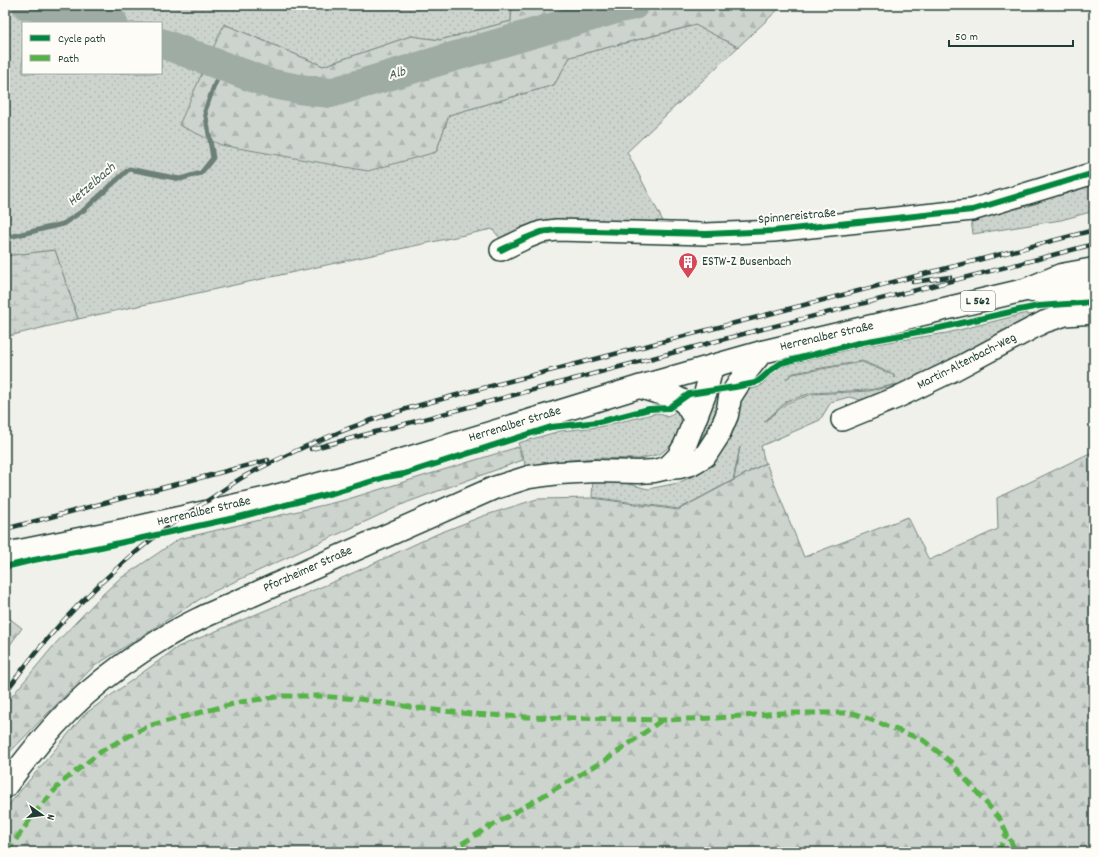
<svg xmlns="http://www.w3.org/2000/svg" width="1099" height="857" viewBox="0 0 1099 857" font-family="Dekko,sans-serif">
<defs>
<pattern id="grass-dots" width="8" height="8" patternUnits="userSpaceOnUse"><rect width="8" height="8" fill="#cdd3cd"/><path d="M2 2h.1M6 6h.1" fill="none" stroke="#b0b6b1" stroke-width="1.8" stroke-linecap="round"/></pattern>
<pattern id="forest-firs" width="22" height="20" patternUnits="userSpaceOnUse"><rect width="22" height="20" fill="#cdd3cd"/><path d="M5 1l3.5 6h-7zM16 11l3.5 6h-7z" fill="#b0b6b1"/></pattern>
<pattern id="wetland-marsh" width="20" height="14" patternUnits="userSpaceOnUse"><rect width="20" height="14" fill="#cdd3cd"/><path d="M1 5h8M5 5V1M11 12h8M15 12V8" fill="none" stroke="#b0b6b1"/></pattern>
</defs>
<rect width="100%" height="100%" fill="#f0f1eb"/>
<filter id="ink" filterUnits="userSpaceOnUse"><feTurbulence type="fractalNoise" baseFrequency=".025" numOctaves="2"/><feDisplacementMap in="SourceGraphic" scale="8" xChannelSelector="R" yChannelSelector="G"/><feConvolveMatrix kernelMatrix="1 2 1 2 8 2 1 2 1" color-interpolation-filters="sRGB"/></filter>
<g filter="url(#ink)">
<g fill="url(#grass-dots)" stroke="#768880" fill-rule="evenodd">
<path d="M5,5h507l-1,16 -71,19 -29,-4 -88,30 -99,-42 212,128 13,-37 105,-30 16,-28 126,-32 42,22 -111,105 38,73 -164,14 -9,-10 -414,90 -23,-69 -50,6zM23,23h138v50h-138z"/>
<polygon points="1094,179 1094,211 1061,220 973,234 971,220 1039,203 1037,195"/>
<path d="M1027,313l1,2 10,-1 -167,89 -22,-6 -18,5 -11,18 -59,26 4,17 -31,17 6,-33 -7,33 -54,29 -87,-12 1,-17 32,3 23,6 30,-6 22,-10 20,-20 15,-26 6,-33 2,-3 16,-4 18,-18 11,-4 75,-19 84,-13zM862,361l31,13 2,4 -2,-3 -31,-13 -69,12 -7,5 7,-6zM897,384v1l-28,6 -57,3 -25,9 -23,19 23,-21 24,-8 58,-3z"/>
<path d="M711,396h8c-1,17 -11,31 -20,46h-1z"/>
<polygon points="680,408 684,420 681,434 671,445 660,454 639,459 599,458 570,460 525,467 524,460 518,443 560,431 599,427 657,413 668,417"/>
</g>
<g fill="url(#forest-firs)" stroke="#768880">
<polygon points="512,5 783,5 738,47 695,25 570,57 554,85 449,115 436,152 368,171 221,145 179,125 224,24 323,66 411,36 440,40 511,21"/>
<polygon points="518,447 523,460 408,502 208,594 93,667 5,757 5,705 7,702 55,644 103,594 118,580 179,539 345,500"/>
<polygon points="1094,451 1094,852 5,852 5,813 11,802 85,714 178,647 340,579 437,534 483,516 537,499 592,498 678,510 766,463 804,557 908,517 929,560 998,529 997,498"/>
<polygon points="5,615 22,628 5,652"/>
</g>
<polygon fill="url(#wetland-marsh)" stroke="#768880" points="55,250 78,319 5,337 5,256"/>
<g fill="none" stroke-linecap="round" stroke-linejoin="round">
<polyline stroke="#6c8077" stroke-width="5" points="5,238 63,224 84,210 129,169 180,179 201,173 213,158 205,111 214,86 223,66"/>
<g stroke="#9faca4" stroke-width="30">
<polyline points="27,5 97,15 113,23"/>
<polyline points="161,43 268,83 299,89 330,93 619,8 634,5"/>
</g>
<defs>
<g id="minor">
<polyline points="501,250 526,238 541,232 557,230 706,234 773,231 972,210 1094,173"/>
<polyline points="842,420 896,398 954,370 1044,322 1065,315 1094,313"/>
</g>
<g id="major">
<polyline points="1032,291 1065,292 1094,287"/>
<polyline points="640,387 656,392 673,396 681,400 686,404 695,419"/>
<polyline points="667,468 678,457 685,445 706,391 712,366"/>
<polyline points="5,554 134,528 268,498 373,469 639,387 762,352 1025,290 1061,275 1094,269"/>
<path d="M5,787c24,-33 50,-65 80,-92 24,-21 50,-40 77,-56 14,-9 29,-16 43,-23l289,-128 35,-11 30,-4 36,-2 44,1 15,-1 13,-3 13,-1 11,-3 14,-8 13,-20 9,-21 3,-18 16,-25 16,-20"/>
</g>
</defs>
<use href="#minor" stroke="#1f3d34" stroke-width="24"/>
<use href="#major" stroke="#1f3d34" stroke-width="25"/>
<use href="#minor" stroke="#fdfcf7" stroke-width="21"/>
<use href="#major" stroke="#fdfcf7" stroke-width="22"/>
<defs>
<g id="rail">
<polyline points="913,282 950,277"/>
<polyline points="311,449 747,333 1034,260 1094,244"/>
<polyline points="5,529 268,460"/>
<path d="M5,693c45,-64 101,-120 164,-167 12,-9 26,-17 38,-25 13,-8 25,-18 38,-25 29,-15 59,-30 90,-42 50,-21 103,-34 156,-48l603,-156"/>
</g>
</defs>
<use href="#rail" stroke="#1f3d34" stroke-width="4.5"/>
<use href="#rail" stroke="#fdfcf7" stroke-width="3" stroke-dasharray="9" stroke-linecap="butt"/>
<g stroke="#55b346" stroke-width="5" stroke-dasharray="10 5" stroke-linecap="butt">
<polyline points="7,852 34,814 61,783 103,750 148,726 241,702 283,696 319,696 359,699 417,708 471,714 526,717 662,720 715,718 782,713 853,713 923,740 951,762 1000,819 1016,852"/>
<polyline points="449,852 479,833 612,756 662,720"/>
<polyline points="998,852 1007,833"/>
</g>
<defs>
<g id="cycleway">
<polyline points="501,250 526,238 541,232 557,230 706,234 773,231 972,210 1094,173"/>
<polyline points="5,567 34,560 101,547 239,517 336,492 386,477 404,474 551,427 599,422 649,409 669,408 689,394 735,387 755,383 761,379 771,370 781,363 846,346 863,342 935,329 1019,310 1039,306 1094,302"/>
</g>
</defs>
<use href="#cycleway" stroke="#fdfcf7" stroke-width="8"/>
<use href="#cycleway" stroke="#00873e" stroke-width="6"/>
</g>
</g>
<defs>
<symbol id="building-pin" viewBox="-11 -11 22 30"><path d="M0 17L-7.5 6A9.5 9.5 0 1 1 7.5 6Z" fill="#d1495b" stroke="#fdfcf7"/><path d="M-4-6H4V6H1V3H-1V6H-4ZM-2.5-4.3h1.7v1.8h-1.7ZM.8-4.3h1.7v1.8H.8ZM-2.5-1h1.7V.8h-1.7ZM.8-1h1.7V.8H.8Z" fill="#fff"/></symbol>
</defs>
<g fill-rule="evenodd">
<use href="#building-pin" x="677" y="251" width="22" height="30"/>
</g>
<g text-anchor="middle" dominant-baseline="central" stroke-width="4" stroke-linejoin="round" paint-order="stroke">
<rect fill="#fdfcf7" stroke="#62766e" stroke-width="1" x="961" y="291" width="34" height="20" rx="3"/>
<g font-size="12" font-weight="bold" fill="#1f3d34">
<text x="978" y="301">L 562</text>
</g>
<g font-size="13" fill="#1f3d34" stroke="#fdfcf7">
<text transform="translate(797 217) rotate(-5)">Spinnereistraße</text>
<text transform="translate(827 337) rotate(-13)">Herrenalber Straße</text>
<text transform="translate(967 362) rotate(-27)">Martin-Altenbach-Weg</text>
<text transform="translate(515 425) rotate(-17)">Herrenalber Straße</text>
<text transform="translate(204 512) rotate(-13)">Herrenalber Straße</text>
<text transform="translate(308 570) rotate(-24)">Pforzheimer Straße</text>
</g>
<g font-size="13" fill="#1f3d34" stroke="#fdfcf7" text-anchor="start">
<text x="702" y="262">ESTW-Z Busenbach</text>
</g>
<g font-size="14" font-style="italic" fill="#455e56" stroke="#fdfcf7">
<text transform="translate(397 74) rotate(-16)">Alb</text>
<text transform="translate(92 185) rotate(-41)">Hetzelbach</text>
</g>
</g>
<rect width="1099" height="857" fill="none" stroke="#fdfcf7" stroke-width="20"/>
<rect x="10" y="10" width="1079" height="837" fill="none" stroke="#1f3d34" stroke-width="1.5" filter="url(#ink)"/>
<rect x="22" y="22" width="140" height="52" fill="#fdfcf7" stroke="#a4b0a9"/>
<rect x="30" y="35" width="20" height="6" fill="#00873e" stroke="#a4b0a9"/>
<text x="58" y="42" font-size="12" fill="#1f3d34">Cycle path</text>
<rect x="30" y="55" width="20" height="6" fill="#55b346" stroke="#a4b0a9"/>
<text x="58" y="62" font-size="12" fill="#1f3d34">Path</text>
<g transform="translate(42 815) rotate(104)" stroke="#fdfcf7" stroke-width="3" paint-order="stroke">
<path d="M0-3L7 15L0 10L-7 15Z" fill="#1f3d34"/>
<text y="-6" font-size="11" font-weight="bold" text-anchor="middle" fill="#1f3d34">N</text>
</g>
<path d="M949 40v6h124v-6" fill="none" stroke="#1f3d34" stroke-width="2"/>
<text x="955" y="40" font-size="12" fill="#1f3d34" stroke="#fdfcf7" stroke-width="3" paint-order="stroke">50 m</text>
</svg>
